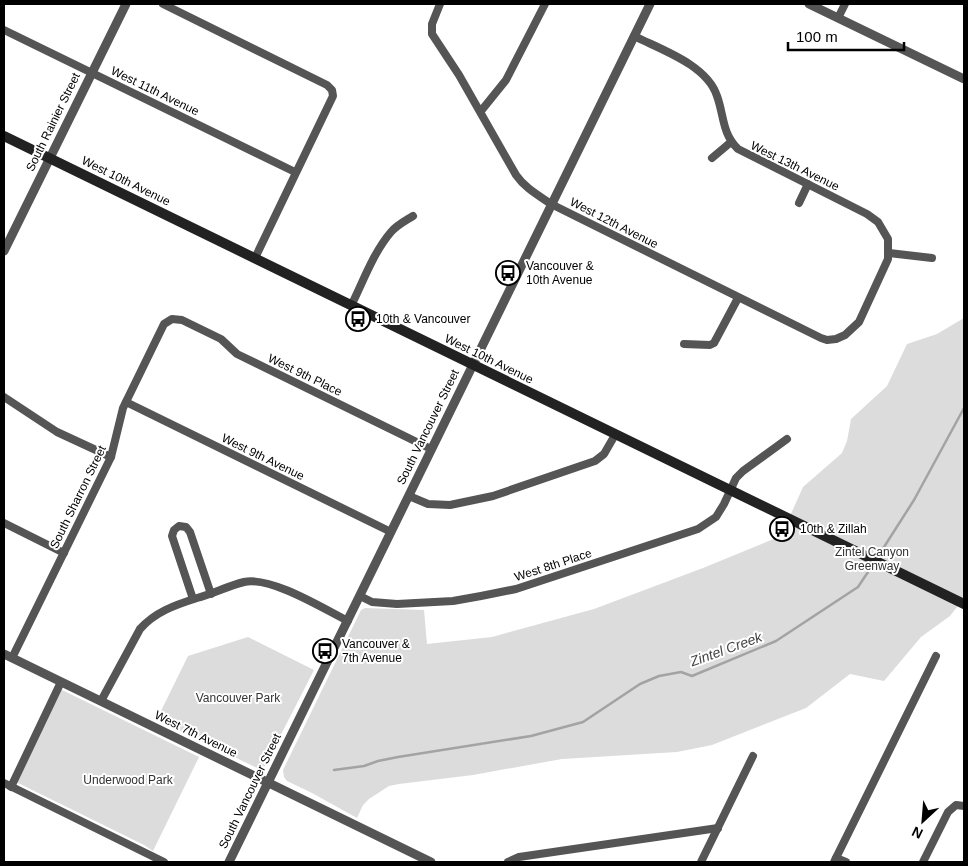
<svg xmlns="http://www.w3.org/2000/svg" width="968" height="866" viewBox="0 0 968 866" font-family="Helvetica,sans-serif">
<rect width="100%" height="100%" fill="#fff"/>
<g fill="#dcdcdc">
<polygon points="964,318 964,598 950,616 921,637 884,681 850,674 806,708 712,745 677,752 562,759 473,775 399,784 389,786 369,799 363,805 357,818 312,793 287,781 284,777 283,770 361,610 365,608 424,610 427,644 492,637 594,609 703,568 781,536 803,487 842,453 847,441 851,419 887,386 907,344 937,334"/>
<polygon points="248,637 314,670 265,766 257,768 158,720 156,721 188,656"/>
<polygon points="60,689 199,757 153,851 144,845 16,782"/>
</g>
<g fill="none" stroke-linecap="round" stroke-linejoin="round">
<g stroke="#a3a3a3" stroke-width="2.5">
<polyline points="877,558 914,500 964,408"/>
<polyline points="334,770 364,766 378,761 398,757 531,736 583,722 640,684 659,676 681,672 692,676 776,641 858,587 874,563"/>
</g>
<g stroke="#555" stroke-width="8">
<polyline points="163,4 327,85 332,90 333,96 255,258"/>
<path d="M440,4l-8,20v10l27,41 57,100c9,13 22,20 35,29l270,134 6,2 9,-1 9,-4 14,-13 29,-63v-20l-10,-17 -11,-8 -129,-65c-16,-15 -14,-34 -21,-53 -10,-31 -55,-46 -83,-60"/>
<polyline points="838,18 845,4"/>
<polyline points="4,30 295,172"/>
<polyline points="481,111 506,80 545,4"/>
<polyline points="712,158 731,142"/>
<polyline points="799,203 808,184"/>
<polyline points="889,253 932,258"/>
<path d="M351,306c12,-24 22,-53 40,-74 6,-7 14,-11 22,-16"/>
<polyline points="684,344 710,345 714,343 738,298"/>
<polyline points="4,397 57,432 111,457"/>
<polyline points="126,402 391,532"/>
<polyline points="409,496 428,504 450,505 493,496 595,461 604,454 615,435"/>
<polyline points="4,523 64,553"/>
<polyline points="360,596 372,602 397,604 453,601 481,596 516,589 698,529 716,517 724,504 736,478 743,471 787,439"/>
<polyline points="193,599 172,536 174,530 179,526 186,527 190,532 211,594"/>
<polyline points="12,658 111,457 123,408 164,324 172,319 182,320 221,339 237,354 431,449"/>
<path d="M101,701l39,-72c15,-17 35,-24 57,-31 15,-4 31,-12 47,-16 27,-6 80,27 104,39"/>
<polyline points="4,783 164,862"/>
<polyline points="11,787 61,682"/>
<polyline points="836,858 846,862"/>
<polyline points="508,862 519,857 718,828"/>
<polyline points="701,862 753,756"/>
<polyline points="834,862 936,656"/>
<polyline points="923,862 948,812 956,805 964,806"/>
</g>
<g stroke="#555" stroke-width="9">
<polyline points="809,4 964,79"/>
<polyline points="4,251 126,4"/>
<polyline points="4,654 431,862"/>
<path d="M229,862c139,-286 280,-572 421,-858"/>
</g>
<polyline stroke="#222" stroke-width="10" points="4,136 964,604"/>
</g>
<defs>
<symbol id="bus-ring" viewBox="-11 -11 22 22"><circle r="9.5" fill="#fff" stroke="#000" stroke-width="1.5"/><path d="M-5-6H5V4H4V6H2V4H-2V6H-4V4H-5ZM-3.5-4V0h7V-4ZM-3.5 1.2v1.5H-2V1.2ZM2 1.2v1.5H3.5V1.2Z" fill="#000"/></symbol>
</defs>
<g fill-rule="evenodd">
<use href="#bus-ring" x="494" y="259" width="28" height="28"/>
<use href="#bus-ring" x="344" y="305" width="28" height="28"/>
<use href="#bus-ring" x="768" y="515" width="28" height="28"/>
<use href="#bus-ring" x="311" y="637" width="28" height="28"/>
</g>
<g text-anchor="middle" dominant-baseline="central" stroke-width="4" stroke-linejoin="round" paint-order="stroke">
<g font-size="12" fill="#000" stroke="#fff">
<text transform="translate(155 91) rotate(26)">West 11th Avenue</text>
<text transform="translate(53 122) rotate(-64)">South Rainier Street</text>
<text transform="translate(795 166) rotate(26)">West 13th Avenue</text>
<text transform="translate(126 181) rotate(26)">West 10th Avenue</text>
<text transform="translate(614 223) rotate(27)">West 12th Avenue</text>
<text transform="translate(489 359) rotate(26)">West 10th Avenue</text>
<text transform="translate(305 375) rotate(26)">West 9th Place</text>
<text transform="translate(428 427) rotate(-64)">South Vancouver Street</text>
<text transform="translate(263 457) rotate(26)">West 9th Avenue</text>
<text transform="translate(78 497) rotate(-64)">South Sharron Street</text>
<text transform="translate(553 565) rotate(-18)">West 8th Place</text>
<text transform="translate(196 734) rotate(26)">West 7th Avenue</text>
<text transform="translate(250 791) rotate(-64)">South Vancouver Street</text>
</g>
<g font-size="12" fill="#000" stroke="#fff" text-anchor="start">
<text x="526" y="266">Vancouver &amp;<tspan x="526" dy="14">10th Avenue</tspan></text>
<text x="376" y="319">10th &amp; Vancouver</text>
<text x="800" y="529">10th &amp; Zillah</text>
<text x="342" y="644">Vancouver &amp;<tspan x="342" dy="14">7th Avenue</tspan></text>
</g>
<g font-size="12" fill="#333" stroke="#fff">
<text x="872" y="552">Zintel Canyon<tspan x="872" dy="14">Greenway</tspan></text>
<text x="238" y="698">Vancouver Park</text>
<text x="128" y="780">Underwood Park</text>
</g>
<g font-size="14" font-style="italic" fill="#444" stroke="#fff">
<text transform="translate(726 649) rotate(-20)">Zintel Creek</text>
</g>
</g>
<rect width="968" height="866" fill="none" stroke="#000000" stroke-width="10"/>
<g transform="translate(923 821) rotate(206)" stroke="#ffffff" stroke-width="4" paint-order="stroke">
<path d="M0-4L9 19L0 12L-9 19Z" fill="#000000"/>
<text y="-8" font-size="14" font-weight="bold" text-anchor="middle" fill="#000000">N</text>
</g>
<path d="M788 42v8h116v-8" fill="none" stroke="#000000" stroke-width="2.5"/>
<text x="796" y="42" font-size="15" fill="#000000" stroke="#ffffff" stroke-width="4" paint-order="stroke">100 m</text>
</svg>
